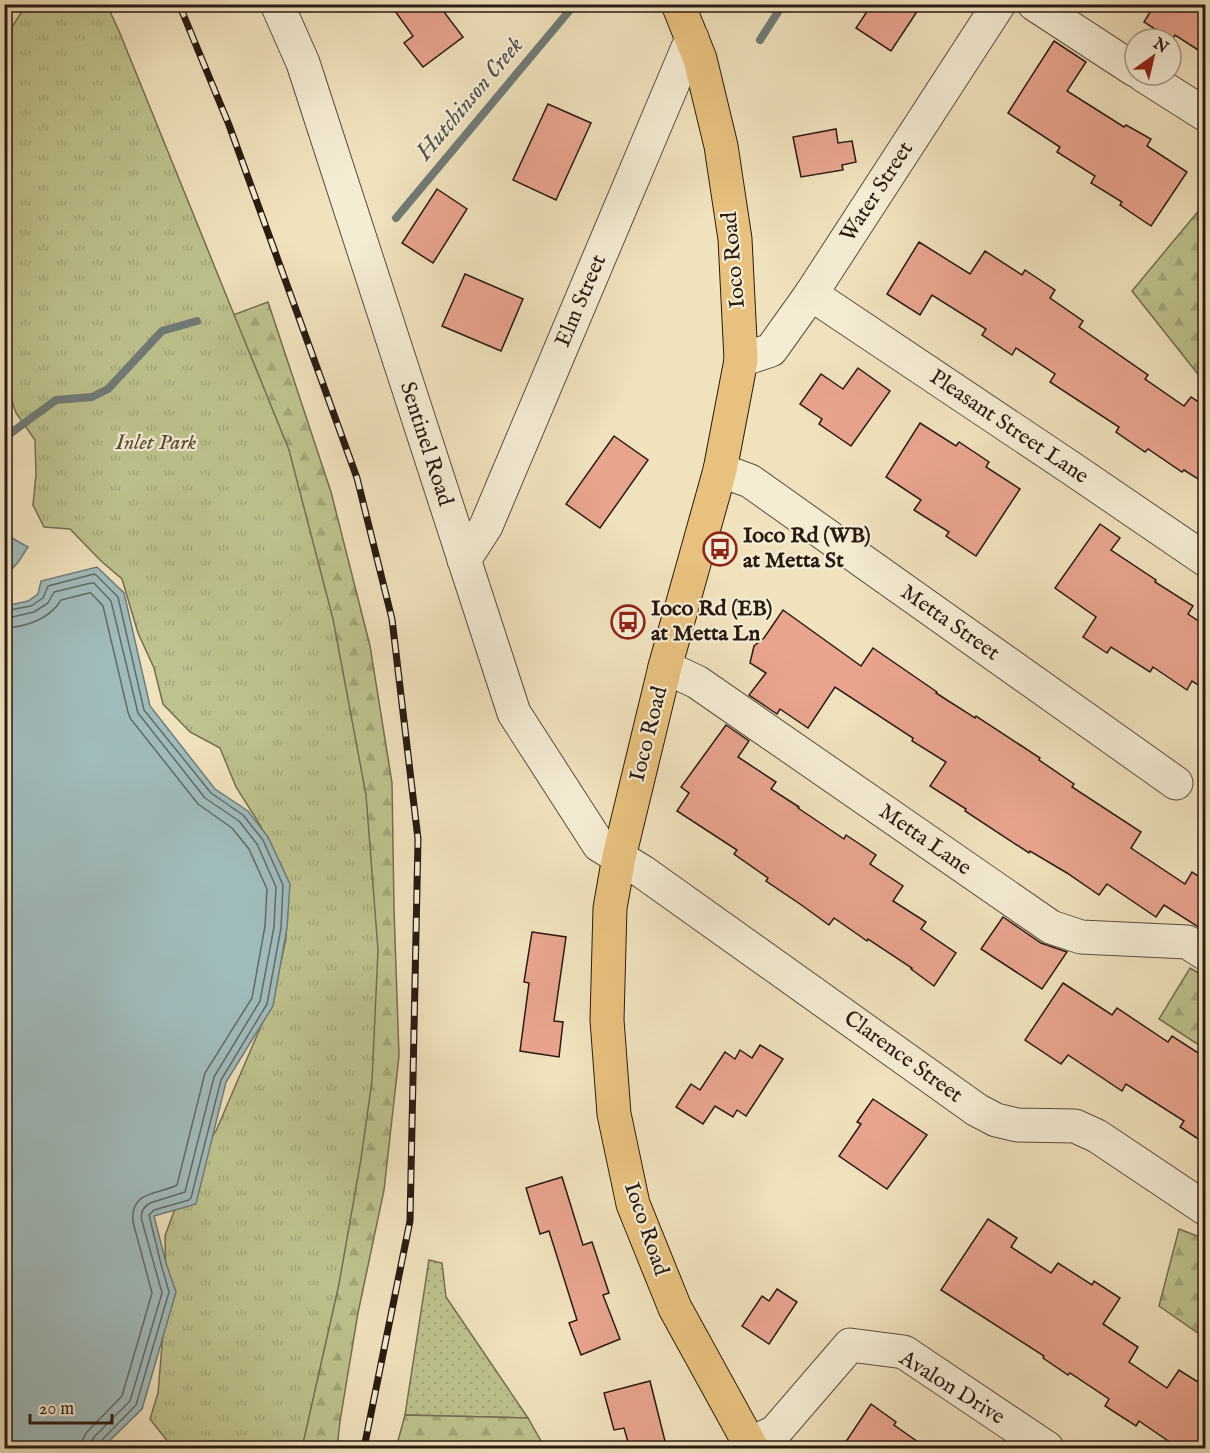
<svg xmlns="http://www.w3.org/2000/svg" width="1210" height="1453" viewBox="0 0 1210 1453" font-family="'IM FELL English',serif">
<defs>
<pattern id="grass-dots" width="8" height="8" patternUnits="userSpaceOnUse" patternTransform="scale(1.5)"><rect width="8" height="8" fill="#bec28e"/><path d="M2 2h.1M6 6h.1" fill="none" stroke="#a3a679" stroke-width="1.8" stroke-linecap="round"/></pattern>
<pattern id="forest-firs" width="22" height="20" patternUnits="userSpaceOnUse" patternTransform="scale(1.5)"><rect width="22" height="20" fill="#bec28e"/><path d="M5 1l3.5 6h-7zM16 11l3.5 6h-7z" fill="#a3a679"/></pattern>
<pattern id="park-tufts" width="24" height="20" patternUnits="userSpaceOnUse" patternTransform="scale(1.5)"><rect width="24" height="20" fill="#bec28e"/><path d="M3 7l-1-3M5 7V3M7 7l1-3M15 17l-1-3M17 17v-4M19 17l1-3" fill="none" stroke="#a3a679"/></pattern>
</defs>
<rect width="100%" height="100%" fill="#f0e2bd"/>
<filter id="stains"><feTurbulence type="fractalNoise" baseFrequency=".00333" numOctaves="4"/><feColorMatrix values="0 0 0 0 .2 0 0 0 0 .09 0 0 0 0 .02 0 0 0 .5 -.17"/></filter>
<radialGradient id="worn" r=".72"><stop offset=".6" stop-color="#630" stop-opacity="0"/><stop offset="1" stop-color="#630" stop-opacity=".3"/></radialGradient>
<polygon fill="url(#grass-dots)" stroke="#746e50" stroke-width="1.5" points="429,1260 442,1263 446,1297 528,1418 405,1415"/>
<g fill="url(#forest-firs)" stroke="#746e50" stroke-width="1.5">
<polygon points="1205,203 1205,383 1132,291"/>
<polygon points="268,302 331,492 370,646 392,783 394,909 399,1056 384,1190 358,1313 340,1421 337,1448 281,1448 321,1281 233,315"/>
<polygon points="1190,968 1205,977 1205,1049 1159,1019"/>
<polygon points="1179,1229 1205,1239 1205,1338 1159,1306"/>
<polygon points="405,1415 528,1418 545,1448 396,1448"/>
</g>
<polygon fill="url(#park-tufts)" stroke="#746e50" stroke-width="1.5" points="26,5 107,5 119,31 289,450 333,619 366,795 378,950 372,1081 361,1159 339,1284 302,1448 173,1448 150,1419 158,1393 166,1297 165,1236 188,1173 216,1131 273,998 286,939 286,877 260,825 236,787 220,748 190,732 163,704 154,668 138,633 122,579 101,561 70,529 44,527 33,505 36,474 35,440 16,413 8,390 5,389 5,38"/>
<g fill="#a0bbbc" stroke="#707b78" stroke-width="1.5">
<polygon points="12,538 28,547 19,561 5,577 5,540"/>
<polygon points="97,567 124,593 150,706 215,789 248,811 268,837 290,884 287,928 273,1006 226,1082 196,1204 154,1216 166,1263 176,1292 142,1409 102,1448 5,1448 5,606 28,601 38,594 41,581"/>
</g>
<g fill="none" stroke-linecap="round" stroke-linejoin="round">
<g stroke="#646a67" stroke-width="1.5">
<polyline points="4,611 31,606 43,598 48,586 94,574 96,575 118,597 144,710 211,793 243,815 263,840 283,885 281,928 267,1004 221,1080 191,1198 189,1200 154,1210 149,1215 161,1264 169,1292 136,1405 100,1442 98,1448"/>
<path d="M4,619l30,-7 14,-9 6,-11 37,-9h3l17,18 27,112 67,85 34,23 18,23 19,43 -2,40 -14,74 -46,76 -29,115 -35,11c-7,4 -10,10 -8,18l20,72 -32,108 -36,36 -3,5v6"/>
<path d="M4,628c22,-1 46,-9 57,-28l28,-7h2l12,13 25,106 2,6 68,86 34,24 17,21 18,40 -2,37 -13,72 -47,75 -28,112c-19,10 -47,5 -44,37l19,71 -30,103 -36,37 -4,8 -1,7"/>
</g>
<g stroke="#707b78" stroke-width="8">
<polyline points="760,40 783,4"/>
<polyline points="396,218 575,4"/>
<polyline points="4,438 56,400 92,397 108,389 162,331 197,321"/>
</g>
</g>
<g fill="#e9a48e" stroke="#291a12" stroke-width="1.5">
<polygon points="390,4 438,4 463,37 423,67 404,43 413,36"/>
<polygon points="872,4 922,4 891,51 856,28"/>
<polygon points="1155,4 1206,4 1206,55 1175,35 1172,40 1144,22"/>
<polygon points="1054,41 1086,62 1067,91 1124,127 1126,125 1151,139 1147,146 1187,172 1151,226 1120,205 1122,202 1091,183 1095,176 1057,152 1060,147 1008,113"/>
<polygon points="548,104 591,123 556,200 513,180"/>
<polygon points="836,129 838,143 852,141 856,162 842,165 843,170 801,177 793,137"/>
<polygon points="437,189 467,209 433,263 402,243"/>
<polygon points="919,242 970,274 985,251 1022,275 1025,270 1055,290 1050,298 1083,321 1079,327 1148,375 1145,379 1184,406 1191,397 1206,407 1206,484 1184,470 1182,472 1148,449 1145,452 1116,432 1119,427 1050,382 1055,374 1016,348 1012,355 982,335 986,329 932,295 920,315 887,294"/>
<polygon points="465,274 523,299 501,351 442,326"/>
<polygon points="858,368 890,391 851,446 819,424 822,419 800,404 821,374 843,389"/>
<polygon points="920,423 956,446 959,442 989,462 986,467 1020,489 976,556 946,536 949,532 914,510 921,500 886,477"/>
<polygon points="614,436 648,460 600,528 566,504"/>
<polygon points="1100,524 1120,538 1111,550 1156,580 1155,582 1193,606 1188,614 1206,626 1206,690 1192,681 1187,690 1153,667 1150,672 1111,647 1107,653 1083,637 1096,617 1055,588"/>
<polygon points="783,610 861,666 873,648 937,692 936,693 975,718 976,716 1040,758 1039,760 1074,784 1072,787 1141,832 1131,848 1185,884 1192,872 1206,881 1206,932 1164,905 1156,917 1107,884 1099,895 1067,873 1030,851 1029,853 965,811 966,809 930,786 946,762 912,741 913,738 835,687 808,728 780,709 777,714 749,695 766,673 750,663 754,646 764,638"/>
<polygon points="726,725 749,741 738,757 776,782 771,789 799,807 798,808 844,839 846,835 876,855 870,864 903,886 893,901 926,922 921,929 956,953 934,986 911,969 912,968 868,939 867,941 834,918 829,925 800,904 766,881 768,878 734,854 737,850 677,811 689,793 681,787"/>
<polygon points="1003,917 1041,943 1067,952 1042,989 981,949"/>
<polygon points="532,932 566,937 554,1021 563,1022 559,1057 520,1051 529,983 524,982"/>
<polygon points="1063,983 1112,1015 1117,1008 1168,1042 1172,1036 1206,1058 1206,1144 1180,1127 1184,1121 1126,1084 1122,1091 1068,1055 1061,1064 1025,1040"/>
<polygon points="760,1045 783,1059 746,1116 737,1110 733,1117 715,1106 703,1124 676,1107 691,1084 700,1090 725,1052 735,1059 740,1050 752,1058"/>
<polygon points="873,1099 927,1135 887,1189 839,1156 861,1124 857,1122"/>
<polygon points="562,1177 583,1245 592,1242 609,1293 603,1295 620,1339 581,1355 569,1323 577,1320 549,1231 540,1234 526,1188"/>
<polygon points="988,1219 1017,1238 1011,1247 1051,1273 1058,1263 1092,1285 1094,1281 1120,1298 1103,1324 1138,1347 1129,1362 1167,1388 1179,1370 1206,1387 1206,1449 1180,1449 1139,1421 1136,1426 1105,1406 1109,1399 1070,1373 1068,1375 1043,1358 1044,1356 941,1290"/>
<polygon points="777,1289 797,1302 769,1344 742,1326 762,1296 769,1301"/>
<polygon points="650,1381 667,1449 630,1449 624,1428 614,1430 604,1393"/>
<polygon points="871,1404 896,1422 894,1425 928,1449 841,1449"/>
</g>
<g fill="none" stroke-linecap="round" stroke-linejoin="round">
<defs>
<g id="minor">
<polyline points="277,4 303,63 514,713 599,845 643,872 977,1110 996,1120 1017,1125 1075,1126 1097,1136 1206,1209"/>
<polyline points="1034,4 1135,70"/>
<polyline points="1143,75 1206,115"/>
<polyline points="811,294 1074,470 1206,560"/>
<polyline points="741,360 771,350 811,294 999,4"/>
<polyline points="720,470 750,481 1176,783"/>
<polyline points="464,560 486,526 692,38"/>
<polyline points="665,667 697,682 1051,927 1081,937 1187,942 1206,954"/>
<polyline points="750,1444 775,1432 850,1345 904,1352 1047,1448"/>
</g>
<polyline id="major" points="678,4 700,59 721,146 735,239 741,360 720,470 665,667 619,857 610,908 607,1020 614,1114 633,1204 675,1308 752,1448"/>
</defs>
<use href="#minor" stroke="#5b4c3d" stroke-width="35"/>
<use href="#major" stroke="#291a12" stroke-width="35"/>
<use href="#minor" stroke="#f5ecd4" stroke-width="33"/>
<use href="#major" stroke="#e8c17e" stroke-width="33"/>
<defs>
<polyline id="rail" points="179,4 229,125 357,478 392,619 418,839 410,1221 364,1448"/>
</defs>
<use href="#rail" stroke="#291a12" stroke-width="7"/>
<use href="#rail" stroke="#f5ecd4" stroke-width="4.5" stroke-dasharray="14" stroke-linecap="butt"/>
</g>
<defs>
<symbol id="bus-ring" viewBox="-11 -11 22 22"><circle r="9.5" fill="#f5ecd4" stroke="#8f2418" stroke-width="1.5"/><path d="M-5-6H5V4H4V6H2V4H-2V6H-4V4H-5ZM-3.5-4V0h7V-4ZM-3.5 1.2v1.5H-2V1.2ZM2 1.2v1.5H3.5V1.2Z" fill="#8f2418"/></symbol>
</defs>
<g fill-rule="evenodd">
<use href="#bus-ring" x="701" y="530" width="38" height="38"/>
<use href="#bus-ring" x="609" y="603" width="38" height="38"/>
</g>
<g text-anchor="middle" dominant-baseline="central" stroke-width="4.5" stroke-linejoin="round" paint-order="stroke">
<g font-size="22" fill="#291a12" stroke="#f5ecd4">
<text transform="translate(877 192) rotate(-57)">Water Street</text>
<text transform="translate(734 260) rotate(-95)">Ioco Road</text>
<text transform="translate(581 301) rotate(-67)">Elm Street</text>
<text transform="translate(1009 427) rotate(34)">Pleasant Street Lane</text>
<text transform="translate(426 444) rotate(72)">Sentinel Road</text>
<text transform="translate(950 623) rotate(35)">Metta Street</text>
<text transform="translate(649 734) rotate(-76)">Ioco Road</text>
<text transform="translate(925 840) rotate(35)">Metta Lane</text>
<text transform="translate(903 1057) rotate(36)">Clarence Street</text>
<text transform="translate(646 1229) rotate(71)">Ioco Road</text>
<text transform="translate(952 1388) rotate(32)">Avalon Drive</text>
</g>
<g font-size="22" font-style="italic" fill="#564c37" stroke="#f5ecd4">
<text x="156" y="443">Inlet Park</text>
</g>
<g font-size="22" font-weight="bold" fill="#291a12" stroke="#f5ecd4" text-anchor="start">
<text x="743" y="536">Ioco Rd (WB)<tspan x="743" dy="25">at Metta St</tspan></text>
<text x="651" y="609">Ioco Rd (EB)<tspan x="651" dy="25">at Metta Ln</tspan></text>
</g>
<g font-size="24" font-style="italic" fill="#53524e" stroke="#f5ecd4">
<text transform="translate(470 99) rotate(-50)">Hutchinson Creek</text>
</g>
</g>
<rect width="1210" height="1453" fill="none" stroke="#f0e2bd" stroke-width="24"/>
<rect x="6" y="6" width="1198" height="1441" fill="none" stroke="#291a12" stroke-width="3"/>
<rect x="12" y="12" width="1186" height="1429" fill="none" stroke="#291a12" stroke-width="1.5"/>
<g transform="translate(1153 57) rotate(34)"><circle r="28" fill="#f5ecd4" stroke="#a39886" stroke-width="1.5"/>
<path d="M0-4.5L10 22L0 15L-10 22Z" fill="#8f2418"/>
<text y="-9" font-size="16" font-weight="bold" text-anchor="middle" fill="#291a12">N</text>
</g>
<path d="M30 1414v9h82v-9" fill="none" stroke="#291a12" stroke-width="3"/>
<text x="39" y="1414" font-size="18" fill="#291a12" stroke="#f5ecd4" stroke-width="4.5" paint-order="stroke">20 m</text>
<rect width="100%" height="100%" filter="url(#stains)"/>
<rect width="100%" height="100%" fill="url(#worn)"/>
</svg>
